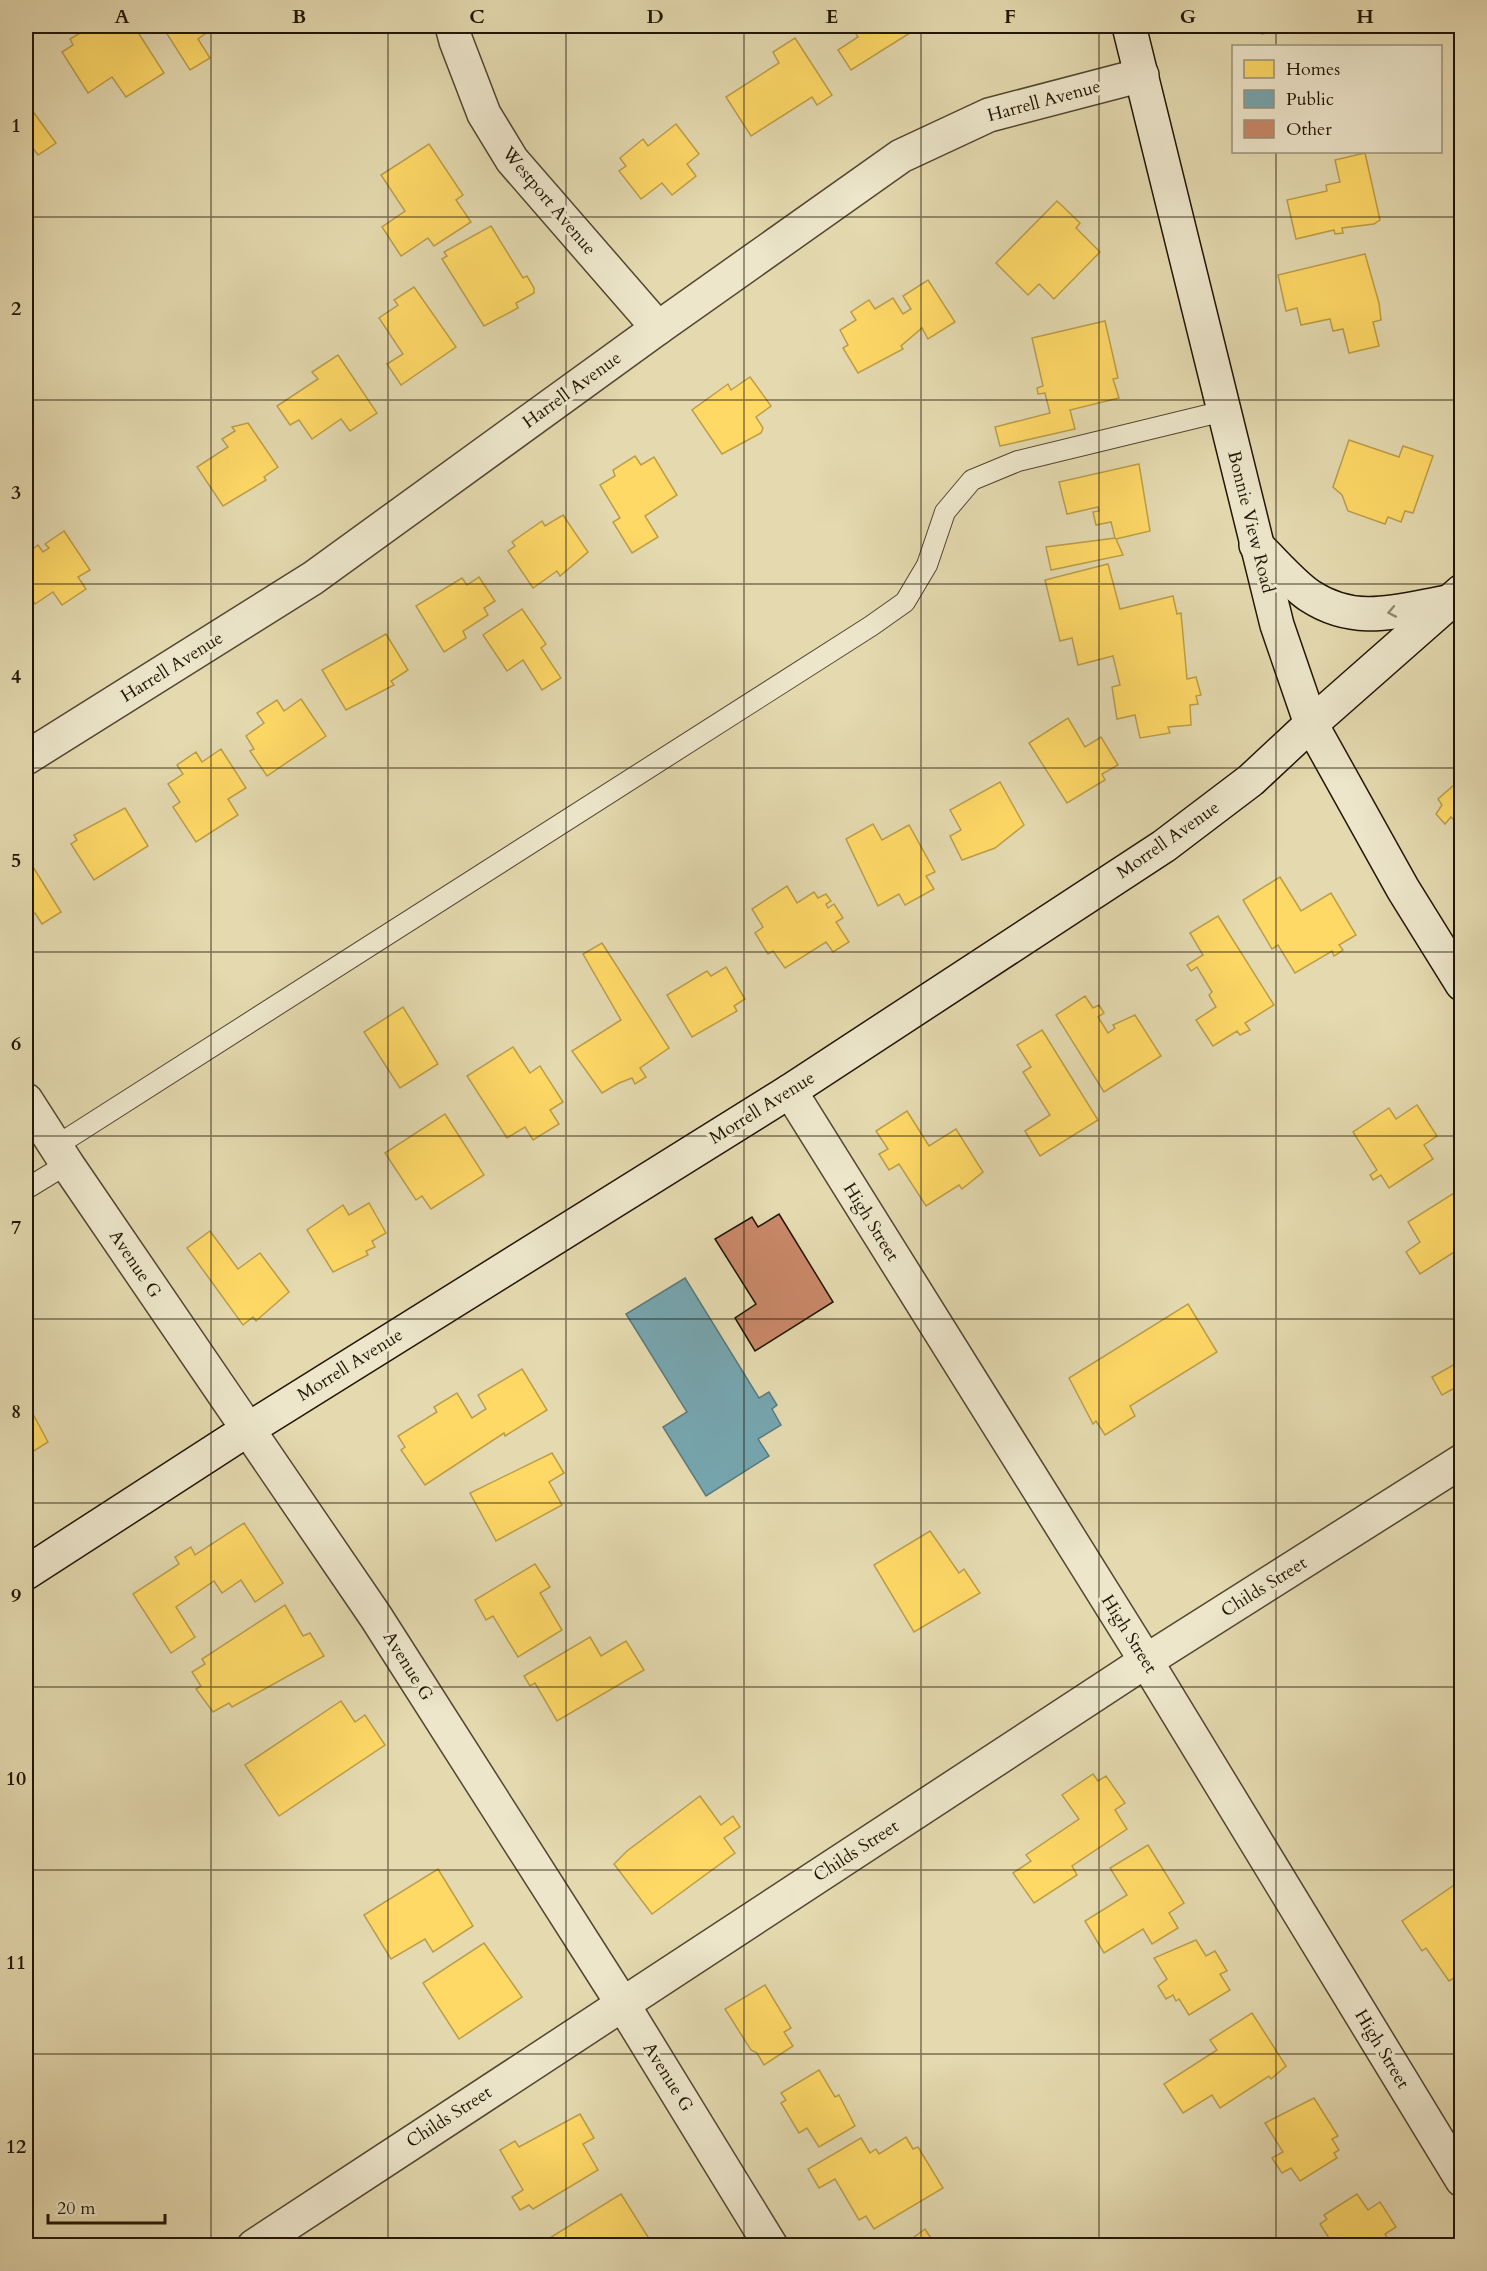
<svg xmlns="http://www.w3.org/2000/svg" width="1487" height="2271" viewBox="0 0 1487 2271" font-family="Cardo,serif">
<rect width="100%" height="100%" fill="#e4d9af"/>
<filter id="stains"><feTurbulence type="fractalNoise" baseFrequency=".00333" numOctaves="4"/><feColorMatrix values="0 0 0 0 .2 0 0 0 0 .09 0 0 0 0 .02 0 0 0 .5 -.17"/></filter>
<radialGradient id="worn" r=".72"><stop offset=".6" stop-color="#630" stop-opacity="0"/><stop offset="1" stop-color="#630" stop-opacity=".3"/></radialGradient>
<g fill="#ffd966" stroke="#bc9e49" stroke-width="1.5">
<polygon points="92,26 134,26 164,73 126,97 112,77 88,93 62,52 73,45 70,39"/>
<polygon points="162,26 216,26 198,39 210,58 190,70"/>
<polygon points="851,26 909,26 913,31 851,70 838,50 858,37"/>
<polygon points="973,26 1000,26 975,32"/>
<polygon points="1260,26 1297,26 1262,34"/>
<polygon points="795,38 832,95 817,105 812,97 751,136 726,97 779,63 773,52"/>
<polygon points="26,102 56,143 38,155 27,140 26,141"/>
<polygon points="676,124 699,154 687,164 696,176 672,195 662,183 641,199 619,171 626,166 620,158 643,139 648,146"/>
<polygon points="429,144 463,195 456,200 471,222 434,246 428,238 401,256 382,227 405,211 381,175"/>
<polygon points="1365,153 1380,220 1374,224 1342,228 1343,233 1335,234 1334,230 1296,239 1287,200 1327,191 1326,185 1340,182 1335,160"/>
<polygon points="1057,201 1080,223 1076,228 1100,252 1054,299 1039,284 1028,295 996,263"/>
<polygon points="491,226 523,278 527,276 534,288 534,293 516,303 518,308 484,326 442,259 447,256 444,252"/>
<polygon points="1365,254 1379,303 1381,320 1373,322 1379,346 1349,353 1343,329 1333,331 1330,319 1301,325 1297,308 1286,311 1278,275"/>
<polygon points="928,280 955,322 928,339 922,328 901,346 903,349 858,373 843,348 848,345 840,330 856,320 851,312 869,300 875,309 893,298 903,314 911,309 903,296"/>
<polygon points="414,287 456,347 401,385 387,364 403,354 379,318 398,305 394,300"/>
<polygon points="1105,321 1118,378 1113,379 1119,398 1070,410 1075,429 1000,446 995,427 1050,413 1045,393 1038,394 1037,388 1043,386 1032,338"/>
<polygon points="338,355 377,413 350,431 341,419 312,439 299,420 290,425 277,406 318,379 312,372"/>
<polygon points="750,377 771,406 756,417 763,428 761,433 722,454 692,410 728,384 731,390"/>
<polygon points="248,423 278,467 264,477 266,480 223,506 197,467 228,447 222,439 235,431 232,427"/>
<polygon points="1349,440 1399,457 1403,446 1433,456 1413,513 1405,511 1401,522 1388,517 1385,524 1348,511 1342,495 1333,487"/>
<polygon points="635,456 641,465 654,457 677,495 645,516 658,537 632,553 613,522 620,518 600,485 615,476 613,470"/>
<polygon points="1139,464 1150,531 1116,539 1123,555 1051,570 1046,547 1115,538 1111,522 1096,525 1093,512 1099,511 1098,507 1067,514 1059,482"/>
<polygon points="563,515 588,552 560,576 557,571 533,588 508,551 515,546 512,542 542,521 545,526"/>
<polygon points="64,531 90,570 78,577 86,589 62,605 53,592 35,604 26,589 26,554 38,545 43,552 49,548 45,544"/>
<polygon points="1108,564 1120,609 1173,596 1177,614 1181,613 1187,679 1196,677 1201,695 1196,696 1198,704 1190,705 1191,725 1168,727 1170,733 1140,738 1135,715 1117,719 1112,687 1120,685 1113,656 1078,665 1072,638 1060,641 1045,580"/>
<polygon points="479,577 495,601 484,608 488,615 463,631 466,638 444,652 416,606 462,578 467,585"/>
<polygon points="522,609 546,644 541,648 561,678 542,690 523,660 507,671 483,635"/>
<polygon points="386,634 408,670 391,681 394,685 346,710 322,670"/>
<polygon points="301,699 326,736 267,776 250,751 254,749 246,736 264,723 257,713 277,700 284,711"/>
<polygon points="1068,718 1085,747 1101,737 1118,765 1102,774 1105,780 1067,803 1029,743"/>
<polygon points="221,749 246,788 228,799 238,815 196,842 173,807 180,802 168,784 183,774 177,765 196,752 202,762"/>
<polygon points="1462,778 1462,829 1451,817 1445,824 1436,814 1442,805 1438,799"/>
<polygon points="1000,782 1024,825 995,848 962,860 950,836 961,830 950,810"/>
<polygon points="125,808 148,846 94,880 71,844 77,840 74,835"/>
<polygon points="873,824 882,840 909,825 935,872 926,876 934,889 905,905 899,894 878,906 846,839"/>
<polygon points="30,862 61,912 42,924 35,913 26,919 26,865"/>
<polygon points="1280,877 1301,911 1331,893 1356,935 1339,945 1343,950 1334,956 1332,951 1295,973 1278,945 1272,949 1243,900"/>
<polygon points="787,886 797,903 814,892 818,898 826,894 831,901 826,904 828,908 834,904 843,918 836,922 849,942 833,952 826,942 785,968 773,951 768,954 755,933 763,927 752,909"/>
<polygon points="1218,916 1274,1005 1245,1023 1250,1030 1240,1035 1237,1031 1213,1046 1196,1020 1216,1007 1209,995 1212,992 1197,967 1191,971 1187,965 1203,955 1190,933"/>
<polygon points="602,943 669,1048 640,1068 646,1077 635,1084 632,1078 619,1083 602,1093 572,1051 621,1020 583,954"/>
<polygon points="726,967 745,999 734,1006 737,1011 692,1037 667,995 707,971 711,976"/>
<polygon points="1085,996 1093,1008 1099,1005 1104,1013 1098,1017 1108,1033 1115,1028 1113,1025 1135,1015 1161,1056 1104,1092 1056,1015"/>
<polygon points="403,1007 438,1064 400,1088 364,1032"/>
<polygon points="1042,1030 1098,1120 1040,1156 1025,1131 1050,1115 1023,1072 1031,1067 1017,1045"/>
<polygon points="513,1047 530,1073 540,1066 563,1102 550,1110 559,1124 533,1140 525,1127 507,1138 467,1076"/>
<polygon points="1417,1105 1437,1136 1424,1145 1433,1159 1389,1188 1381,1175 1373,1180 1370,1175 1377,1170 1353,1132 1389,1108 1396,1119"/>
<polygon points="907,1111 929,1146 956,1129 983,1172 962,1189 959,1185 926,1206 899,1164 889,1170 879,1154 888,1149 876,1131"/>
<polygon points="445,1114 484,1175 431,1209 422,1196 416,1200 385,1153"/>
<polygon points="1462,1188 1462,1247 1420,1274 1406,1252 1420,1242 1408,1222"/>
<polygon points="369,1203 386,1233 372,1241 375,1247 366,1251 368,1255 333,1272 307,1230 343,1205 349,1215"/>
<polygon points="210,1231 238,1269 260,1253 289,1292 256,1321 253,1317 243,1325 187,1248"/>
<polygon points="1188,1304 1217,1352 1130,1406 1135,1416 1105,1435 1096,1421 1093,1424 1069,1378"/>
<polygon points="1462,1360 1462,1384 1442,1395 1432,1377"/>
<polygon points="522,1369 547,1410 505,1436 504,1433 425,1485 401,1450 405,1447 398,1436 437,1412 434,1407 457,1393 472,1418 486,1409 478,1395"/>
<polygon points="26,1401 48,1442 26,1456"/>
<polygon points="552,1453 564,1473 549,1482 562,1505 496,1541 470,1493"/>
<polygon points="244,1523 283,1583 255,1602 241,1580 222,1593 214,1581 176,1607 195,1637 171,1653 133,1594 179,1564 175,1557 191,1547 195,1555"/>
<polygon points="930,1531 959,1573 964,1569 980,1593 914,1632 874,1565"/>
<polygon points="535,1564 550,1587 540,1593 562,1630 518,1657 493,1616 486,1620 475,1600"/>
<polygon points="285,1605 303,1636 310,1633 324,1656 232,1707 229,1703 213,1712 196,1689 201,1686 192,1672 205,1664 202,1659"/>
<polygon points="590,1637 601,1656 626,1641 644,1670 557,1721 535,1683 530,1686 524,1676"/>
<polygon points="341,1701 355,1722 365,1715 385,1745 279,1816 245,1765"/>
<polygon points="1093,1774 1098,1781 1106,1776 1125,1803 1115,1810 1127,1829 1072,1866 1077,1875 1034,1903 1013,1873 1031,1861 1026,1855 1079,1819 1062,1795"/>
<polygon points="700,1796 721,1825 733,1816 740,1827 724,1838 735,1853 652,1914 614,1864 627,1851"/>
<polygon points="1148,1845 1184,1903 1169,1913 1178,1928 1152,1944 1143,1929 1104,1953 1085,1921 1127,1895 1110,1868"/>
<polygon points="438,1869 473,1926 433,1952 425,1939 391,1959 364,1915"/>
<polygon points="1460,1881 1462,1884 1462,1973 1449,1981 1426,1948 1422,1951 1402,1921"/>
<polygon points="1196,1940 1206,1956 1215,1951 1227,1971 1220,1974 1230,1990 1189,2015 1179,1999 1176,2001 1173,1995 1166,1999 1158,1986 1167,1979 1154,1958"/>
<polygon points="484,1943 522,1997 459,2039 423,1983"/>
<polygon points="765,1985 791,2028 784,2032 793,2046 764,2065 757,2053 751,2050 725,2009"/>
<polygon points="1252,2013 1286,2066 1271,2079 1269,2076 1220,2108 1212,2095 1183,2113 1164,2084 1217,2050 1210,2040"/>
<polygon points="819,2070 835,2097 839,2095 855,2126 819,2147 807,2128 799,2133 781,2103 786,2100 781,2093"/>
<polygon points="1314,2098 1338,2136 1332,2139 1339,2150 1334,2153 1337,2158 1300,2181 1291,2168 1282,2173 1272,2158 1283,2152 1265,2123"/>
<polygon points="580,2114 594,2138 583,2144 598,2170 533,2209 529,2205 520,2210 512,2197 523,2190 500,2150 515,2141 519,2147"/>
<polygon points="906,2137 913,2149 918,2147 943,2188 874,2229 866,2216 859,2220 835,2179 819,2188 808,2169 861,2138 870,2153 876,2149 879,2154"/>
<polygon points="621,2194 648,2237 640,2242 642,2246 551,2246 548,2239"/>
<polygon points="1357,2194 1368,2210 1380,2202 1396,2227 1385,2234 1392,2246 1334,2246 1320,2224 1327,2219 1324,2215"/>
<polygon points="925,2229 936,2246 902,2246"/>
</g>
<polygon fill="#76a5af" stroke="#5c7a7c" stroke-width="1.5" points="685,1278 759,1398 769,1392 777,1405 772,1409 781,1425 758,1439 769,1456 706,1496 663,1427 687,1412 626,1314"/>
<polygon fill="#c98869" stroke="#211504" stroke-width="1.5" points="779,1214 833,1302 755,1351 735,1318 756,1304 715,1239 752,1217 758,1227"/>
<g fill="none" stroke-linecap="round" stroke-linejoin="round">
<defs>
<g id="lane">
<polyline points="56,1146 871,626 905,602 927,565 945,512 972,480 1018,461 1224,411"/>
<polyline points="26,1189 67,1164"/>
</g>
<g id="street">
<polyline points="452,26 456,41 484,114 512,160 658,328"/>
<polyline points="26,758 313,578 658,328 901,156 989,115 1142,75"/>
<polyline points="790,1091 1146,1661 1462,2180"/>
<polyline points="26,1100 67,1164 376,1617 622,2003 771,2246"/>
<polyline points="254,2246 1146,1661 1462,1461"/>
</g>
<g id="secondary">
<polyline points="1129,26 1277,625 1311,724 1403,889 1462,984"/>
<path d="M1256,545c16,15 37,40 54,51 46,30 87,15 138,6"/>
<polyline points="26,1573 247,1430 790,1091 1164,846 1251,780 1311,724 1462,591"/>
</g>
</defs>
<use href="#lane" stroke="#52462f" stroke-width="22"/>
<use href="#street" stroke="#52462f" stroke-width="36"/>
<use href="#secondary" stroke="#211504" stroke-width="36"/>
<use href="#lane" stroke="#ede6cb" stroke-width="20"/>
<use href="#street" stroke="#ede6cb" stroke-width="33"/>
<use href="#secondary" stroke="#ede6cb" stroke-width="33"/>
</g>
<defs><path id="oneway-chevron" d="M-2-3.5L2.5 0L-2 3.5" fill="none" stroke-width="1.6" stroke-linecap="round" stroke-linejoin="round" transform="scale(1.5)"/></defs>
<use stroke="#918871" href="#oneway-chevron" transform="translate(1392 612) rotate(169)"/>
<path fill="none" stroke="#211504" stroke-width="1.5" stroke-opacity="0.55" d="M211,26v2220M388,26v2220M566,26v2220M744,26v2220M921,26v2220M1099,26v2220M1276,26v20M1276,152v2094M26,217h1436M26,400h1436M26,584h1436M26,768h1436M26,952h1436M26,1136h1436M26,1319h1436M26,1503h1436M26,1687h1436M26,1870h1436M26,2054h1436"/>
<g text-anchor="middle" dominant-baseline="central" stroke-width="6" stroke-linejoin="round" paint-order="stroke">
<g font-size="18" fill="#211504" stroke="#ede6cb">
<text transform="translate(1044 101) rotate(-15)">Harrell Avenue</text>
<text transform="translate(549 201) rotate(50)">Westport Avenue</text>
<text transform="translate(572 390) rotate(-36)">Harrell Avenue</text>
<text transform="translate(1251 522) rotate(76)">Bonnie View Road</text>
<text transform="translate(172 667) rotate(-32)">Harrell Avenue</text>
<text transform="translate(1168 840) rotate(-35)">Morrell Avenue</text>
<text transform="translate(762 1108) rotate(-32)">Morrell Avenue</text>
<text transform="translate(871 1222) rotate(58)">High Street</text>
<text transform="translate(135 1264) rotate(56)">Avenue G</text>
<text transform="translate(350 1365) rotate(-32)">Morrell Avenue</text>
<text transform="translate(1264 1587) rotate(-32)">Childs Street</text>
<text transform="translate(1129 1634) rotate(58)">High Street</text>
<text transform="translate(408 1666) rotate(58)">Avenue G</text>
<text transform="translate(856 1851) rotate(-33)">Childs Street</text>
<text transform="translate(1382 2049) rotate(59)">High Street</text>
<text transform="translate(668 2077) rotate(58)">Avenue G</text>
<text transform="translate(449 2117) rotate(-33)">Childs Street</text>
</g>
</g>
<rect width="1487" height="2271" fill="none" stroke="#e4d9af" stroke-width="66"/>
<rect x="1232" y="45" width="210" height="108" fill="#ede6cb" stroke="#9b927b" stroke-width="1.5"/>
<rect x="1244" y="60" width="30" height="18" fill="#ffd966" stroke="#9b927b" stroke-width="1.5"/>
<text x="1286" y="75" font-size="18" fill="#211504">Homes</text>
<rect x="1244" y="90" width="30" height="18" fill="#76a5af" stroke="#9b927b" stroke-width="1.5"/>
<text x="1286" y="105" font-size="18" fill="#211504">Public</text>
<rect x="1244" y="120" width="30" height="18" fill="#c98869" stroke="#9b927b" stroke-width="1.5"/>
<text x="1286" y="135" font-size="18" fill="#211504">Other</text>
<path d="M48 2214v9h117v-9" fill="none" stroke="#211504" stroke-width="3"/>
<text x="57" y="2214" font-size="18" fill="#211504" stroke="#ede6cb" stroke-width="4.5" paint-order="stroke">20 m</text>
<rect x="33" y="33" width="1421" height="2205" fill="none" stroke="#211504" stroke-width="2"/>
<g font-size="20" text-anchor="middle" font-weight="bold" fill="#211504">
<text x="122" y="23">A</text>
<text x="299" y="23">B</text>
<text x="477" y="23">C</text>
<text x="655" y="23">D</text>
<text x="832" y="23">E</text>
<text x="1010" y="23">F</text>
<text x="1188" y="23">G</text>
<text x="1365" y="23">H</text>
<text x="16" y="132">1</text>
<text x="16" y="315">2</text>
<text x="16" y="499">3</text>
<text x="16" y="683">4</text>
<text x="16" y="867">5</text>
<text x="16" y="1050">6</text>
<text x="16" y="1234">7</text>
<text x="16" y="1418">8</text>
<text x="16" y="1602">9</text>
<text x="16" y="1785">10</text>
<text x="16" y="1969">11</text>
<text x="16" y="2153">12</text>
</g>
<rect width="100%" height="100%" filter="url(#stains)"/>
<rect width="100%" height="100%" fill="url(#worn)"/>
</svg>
